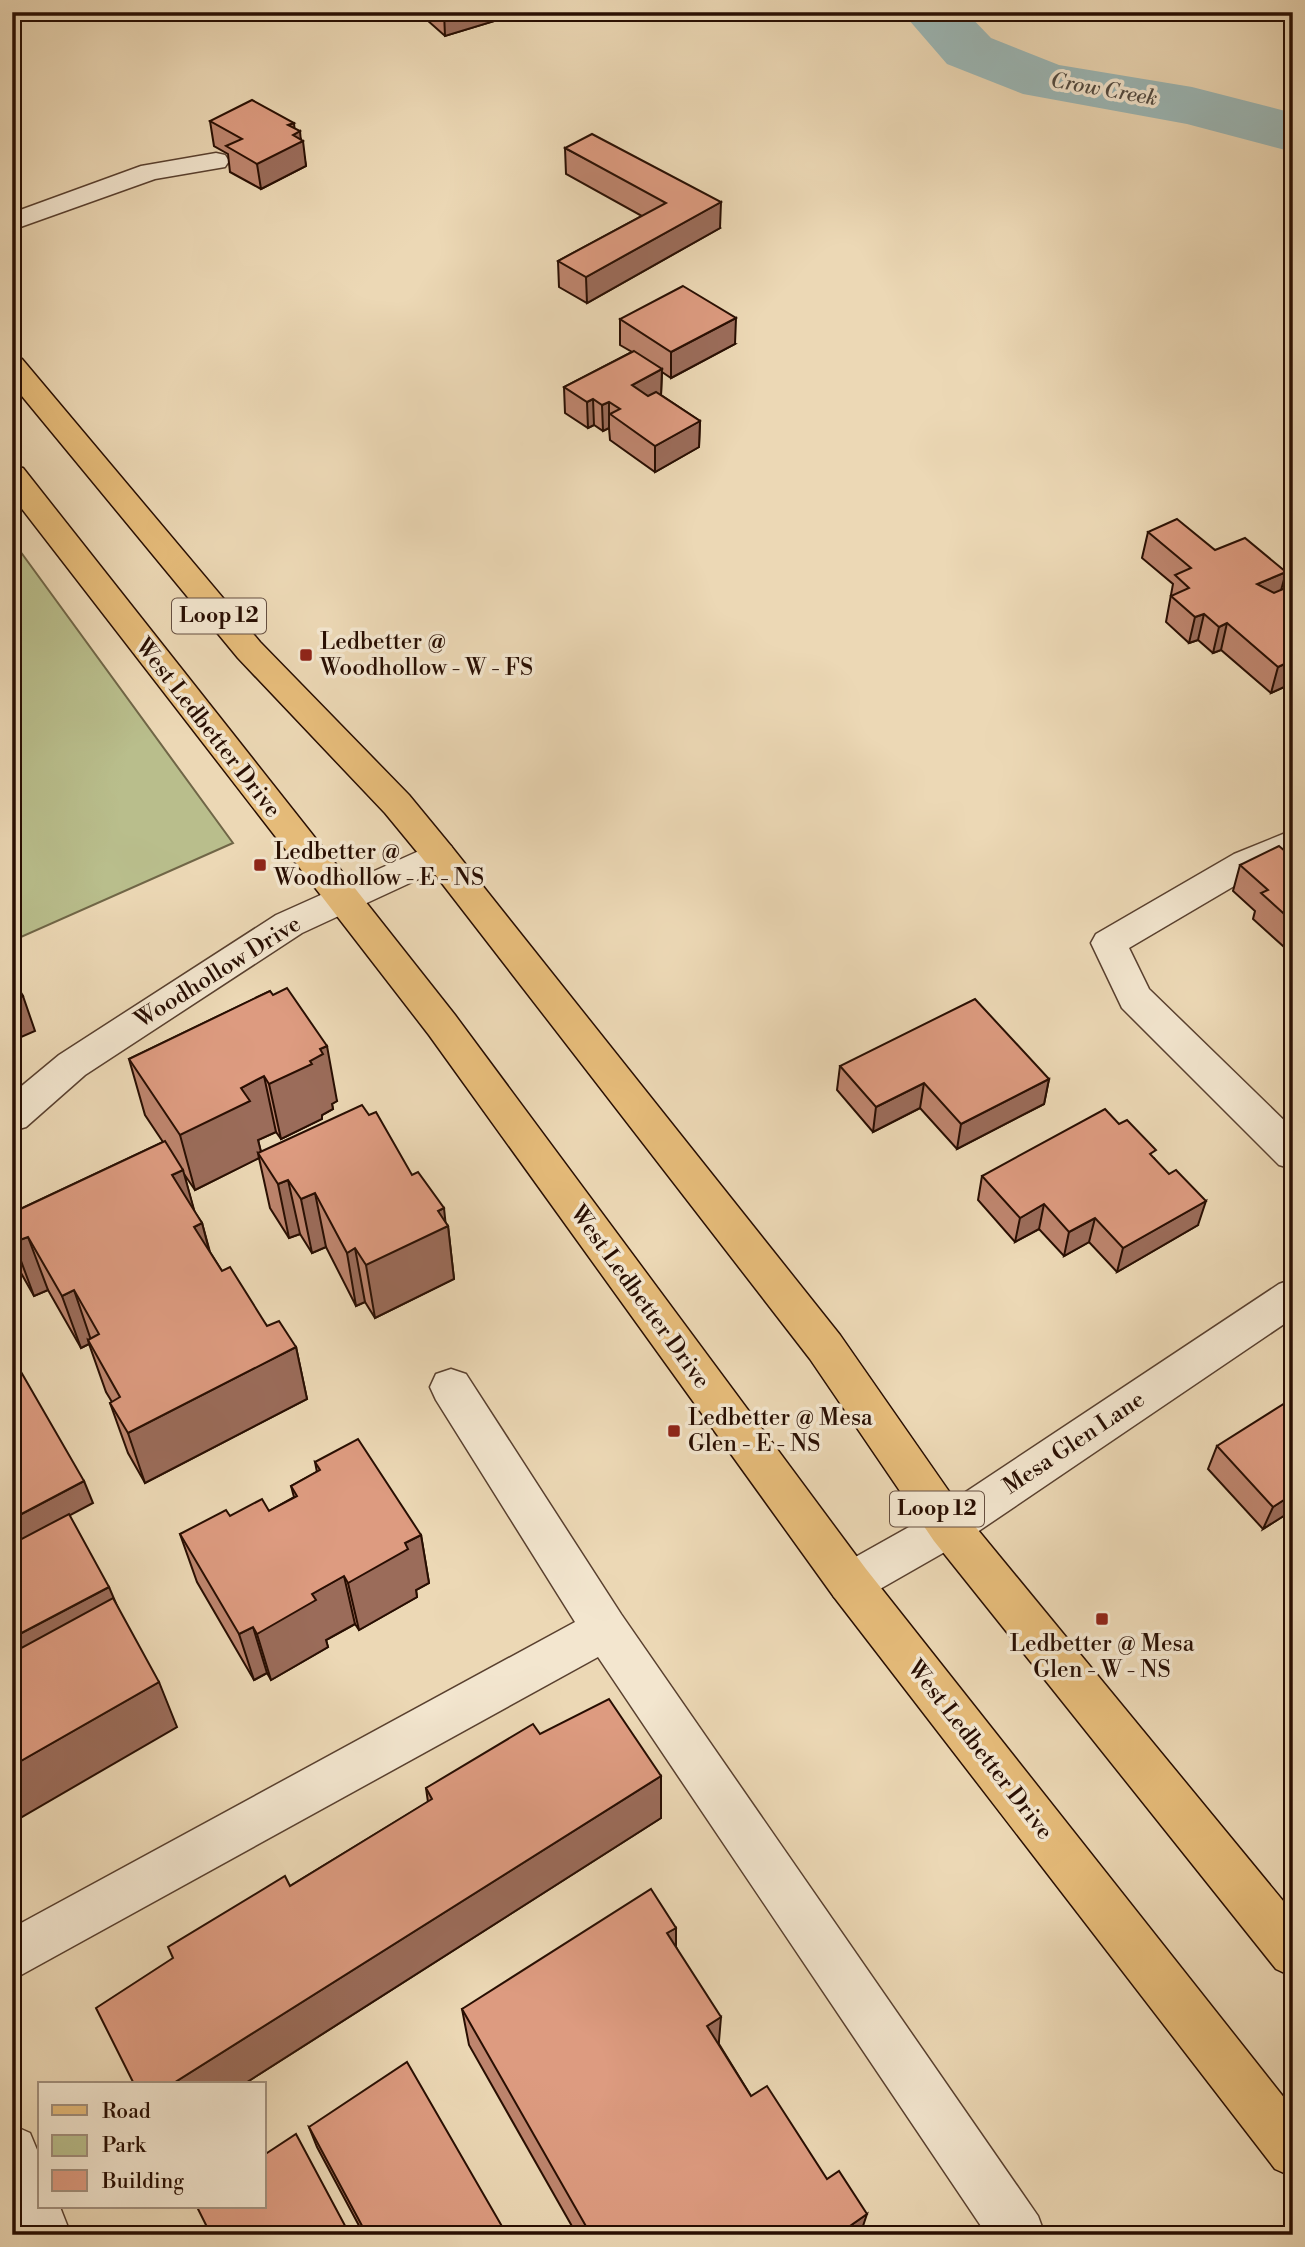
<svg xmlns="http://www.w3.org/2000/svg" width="1305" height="2247" viewBox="0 0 1305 2247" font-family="'Libre Bodoni',serif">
<rect width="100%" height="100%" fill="#ecd8b5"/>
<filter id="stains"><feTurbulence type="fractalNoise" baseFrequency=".00286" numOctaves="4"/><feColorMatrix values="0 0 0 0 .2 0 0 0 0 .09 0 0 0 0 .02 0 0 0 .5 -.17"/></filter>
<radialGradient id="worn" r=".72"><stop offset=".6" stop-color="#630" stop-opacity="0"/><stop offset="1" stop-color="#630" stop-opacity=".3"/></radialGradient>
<polygon fill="#b9be8c" stroke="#706647" stroke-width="2" points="12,540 233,843 12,941"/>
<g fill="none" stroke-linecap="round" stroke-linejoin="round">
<polygon fill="#9cb8b7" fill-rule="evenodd" points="902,12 966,12 991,38 1059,65 1192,87 1293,113 1293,152 1187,124 1023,94 947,64"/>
<defs>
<g id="minor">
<polygon points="216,153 225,155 229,161 225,167 155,179 12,230 12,213 141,166"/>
<polygon points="1293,830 1293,856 1258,872 1129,948 1149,989 1293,1129 1293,1169 1279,1165 1122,1008 1091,943 1096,934 1234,854"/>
<polygon points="439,842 451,846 456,855 451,864 302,933 85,1075 26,1127 12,1131 12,1094 59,1055 276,915"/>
<polygon points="1293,1279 1293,1318 964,1541 866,1597 850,1603 834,1597 828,1583 834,1569 934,1513 1279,1284"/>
<polygon points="451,1369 466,1374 621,1614 1038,2216 1045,2235 987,2235 598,1657 12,1980 12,1928 575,1622 436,1400 430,1387 436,1374"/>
<polygon points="12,2125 30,2133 40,2157 40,2207 60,2207 71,2235 18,2235 12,2219"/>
</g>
<g id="major">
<polygon points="12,356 22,359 260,642 409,795 451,846 840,1335 964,1513 1293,1913 1293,1977 1276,1969 934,1541 810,1359 427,864 385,813 238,658 12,384"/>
<polygon points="12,466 23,468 455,1015 866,1569 1293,2109 1293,2177 1275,2169 834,1597 429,1035 12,496"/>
</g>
</defs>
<use href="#minor" stroke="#59402f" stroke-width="3"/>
<use href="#major" stroke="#280e02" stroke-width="3"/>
<use href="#minor" fill="#f3e6cf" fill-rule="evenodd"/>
<use href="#major" fill="#e6bc7a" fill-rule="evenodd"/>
</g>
<g fill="#be856e" stroke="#280e02" stroke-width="2">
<polygon points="418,12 524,12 445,36"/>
<polygon points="210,121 295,129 301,139 306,166 261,189 230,172 228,154 214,146"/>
<polygon points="565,148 720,228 587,303 559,287 558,261 642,216 566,174"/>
<polygon points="620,319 735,344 671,378 662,372 661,395 700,421 699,447 655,472 610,440 609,428 603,431 594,425 588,428 565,413 564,387 632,352 620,345"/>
<polygon points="1148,532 1215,550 1282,590 1293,683 1271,693 1221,650 1213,653 1198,640 1189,643 1166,622 1173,584 1142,558"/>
<polygon points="1293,858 1293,955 1253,919 1255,911 1233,891 1240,865"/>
<polygon points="270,991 337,1101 332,1104 333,1109 322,1115 322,1119 281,1139 276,1132 258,1140 261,1152 412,1175 448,1226 454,1279 375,1318 365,1302 356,1306 326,1247 312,1253 300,1234 289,1238 270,1208 259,1158 195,1190 184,1174 194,1211 202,1223 210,1252 222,1271 267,1326 296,1347 307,1399 145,1483 128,1453 110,1403 112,1402 106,1392 89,1344 81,1348 48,1290 34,1296 21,1273 12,1250 12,1213 163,1142 145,1115 129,1059"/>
<polygon points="840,1066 1049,1079 1044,1104 957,1149 920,1108 873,1132 837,1090"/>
<polygon points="1154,1158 1198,1225 1117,1272 1089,1242 1064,1256 1039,1229 1015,1242 978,1200 982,1176"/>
<polygon points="1217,1446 1293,1510 1263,1529 1208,1469"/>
<polygon points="315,1462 421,1535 429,1583 416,1590 417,1597 359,1630 355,1624 326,1640 328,1647 271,1680 267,1673 254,1680 197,1582 180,1534 230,1516 269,1511 294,1497 291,1486 317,1472"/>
<polygon points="540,1734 661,1776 661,1818 244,2084 134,2084 290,1886 428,1802 426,1788"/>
<polygon points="676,1947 719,2044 751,2096 827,2179 860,2235 577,2235 469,2045 462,2009"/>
<polygon points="309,2127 507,2235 364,2235 317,2147"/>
</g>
<g fill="#9b6c5a" stroke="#280e02" stroke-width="2">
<polygon points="444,12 524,12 445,36"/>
<polygon points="294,123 295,134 300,131 301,142 303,141 306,166 261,189 257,164 288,125"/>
<polygon points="721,202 720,228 587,303 586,277"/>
<polygon points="736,318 735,344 671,378 671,352"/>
<polygon points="662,369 661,395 632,411 632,385"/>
<polygon points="593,399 594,425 588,428 587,402"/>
<polygon points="609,402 609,428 603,431 602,405"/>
<polygon points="700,421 699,447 655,472 655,446"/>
<polygon points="1286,572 1279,598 1257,584"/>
<polygon points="1204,614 1198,640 1189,643 1195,617"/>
<polygon points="1227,623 1221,650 1213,653 1219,627"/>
<polygon points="1293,660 1293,683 1271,693 1278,667"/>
<polygon points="23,996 35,1031 12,1041 12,1000"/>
<polygon points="327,1046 337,1101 332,1104 333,1109 322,1115 322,1119 281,1139 269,1084 310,1061 320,1049"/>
<polygon points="264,1076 276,1132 258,1140 262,1156 258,1153 259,1158 195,1190 180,1135 241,1088"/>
<polygon points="1049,1079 1044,1104 957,1149 961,1124"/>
<polygon points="924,1083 920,1108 873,1132 876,1107"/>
<polygon points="183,1170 198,1224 172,1175"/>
<polygon points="288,1180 300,1234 289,1238 278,1184"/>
<polygon points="315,1193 326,1247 312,1253 301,1199"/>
<polygon points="1206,1201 1198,1225 1117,1272 1123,1248"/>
<polygon points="1044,1204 1039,1229 1015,1242 1020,1218"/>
<polygon points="444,1208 446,1227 448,1226 454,1279 375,1318 366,1265 438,1211"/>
<polygon points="1095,1218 1089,1242 1064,1256 1069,1232"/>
<polygon points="202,1223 216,1277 194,1227"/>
<polygon points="28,1237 48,1290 34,1296 14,1242"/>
<polygon points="355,1248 365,1302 356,1306 347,1253"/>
<polygon points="74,1290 92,1343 88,1340 89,1344 81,1348 62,1296"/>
<polygon points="296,1347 307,1399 145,1483 128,1433"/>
<polygon points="84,1481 93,1503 12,1546 12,1519"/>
<polygon points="1293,1494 1293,1510 1263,1529 1273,1507"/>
<polygon points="421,1535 429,1583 416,1590 417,1597 359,1630 348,1583 405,1543"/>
<polygon points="344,1576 355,1624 326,1640 328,1647 271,1680 257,1634 312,1594"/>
<polygon points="109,1587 129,1634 12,1696 12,1638"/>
<polygon points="253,1627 267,1673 254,1680 239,1634"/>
<polygon points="159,1682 177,1727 15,1821 12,1815 12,1766"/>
<polygon points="661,1776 661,1818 244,2084 172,2084"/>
<polygon points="676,1928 676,1966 667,1933"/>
<polygon points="721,2017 718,2053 707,2026"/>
<polygon points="867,2214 860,2235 837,2235"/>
</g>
<g fill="#dd9b80" stroke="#280e02" stroke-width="2">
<polygon points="252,100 294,123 288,125 300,131 293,135 303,141 257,164 226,146 242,139 210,121"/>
<polygon points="592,134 721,202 586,277 558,261 666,203 565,148"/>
<polygon points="683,286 736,318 671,352 620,319"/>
<polygon points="634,351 662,369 632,385 648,396 656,392 700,421 655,446 610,414 620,409 609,402 602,405 593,399 587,402 564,387"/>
<polygon points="1177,519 1215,550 1245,538 1286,572 1257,584 1274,593 1283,589 1293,597 1293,606 1290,607 1293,609 1293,635 1290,636 1293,638 1293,660 1278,667 1227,623 1219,627 1204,614 1195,617 1171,596 1189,588 1175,575 1191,568 1148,532"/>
<polygon points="1279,846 1293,858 1293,922 1261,893 1268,890 1240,865"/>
<polygon points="12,977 23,996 12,1000"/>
<polygon points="287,988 327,1046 320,1049 323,1054 310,1061 312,1064 269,1084 264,1076 241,1088 250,1101 180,1135 129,1059 270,991 273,995"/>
<polygon points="975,999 1049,1079 961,1124 924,1083 876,1107 840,1066"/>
<polygon points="362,1105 369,1115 376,1112 412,1175 418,1172 444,1208 438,1211 448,1226 366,1265 355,1248 347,1253 315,1193 301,1199 288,1180 278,1184 258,1153"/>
<polygon points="1105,1109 1119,1124 1127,1120 1156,1150 1150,1154 1169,1174 1176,1170 1206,1201 1123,1248 1095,1218 1069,1232 1044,1204 1020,1218 982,1176"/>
<polygon points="165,1141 183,1170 172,1175 202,1223 194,1227 222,1271 230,1267 267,1326 279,1321 296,1347 128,1433 110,1403 120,1397 88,1340 99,1334 74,1290 62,1296 28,1237 14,1242 12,1239 12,1213"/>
<polygon points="13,1358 84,1481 12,1519 12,1359"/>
<polygon points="1293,1398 1293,1494 1273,1507 1217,1446"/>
<polygon points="358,1439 421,1535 405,1543 408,1549 348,1583 344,1576 312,1594 316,1600 257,1634 253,1627 239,1634 180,1534 226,1510 230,1516 262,1499 269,1511 297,1496 291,1486 320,1470 315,1462"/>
<polygon points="69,1514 109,1587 12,1638 12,1544"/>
<polygon points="113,1598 159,1682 12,1766 12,1653"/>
<polygon points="609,1699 661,1776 172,2084 134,2084 96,2008 173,1958 168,1947 285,1876 290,1886 432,1799 426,1788 533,1724 540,1734"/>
<polygon points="651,1889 676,1928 667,1933 721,2017 707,2026 751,2096 767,2086 827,2179 839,2171 867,2214 837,2235 591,2235 462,2009"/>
<polygon points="407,2062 507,2235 367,2235 309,2127"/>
<polygon points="296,2134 350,2235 211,2235 197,2207 264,2207 264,2155"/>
</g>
<g fill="#8f2418" stroke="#f3e6cf" stroke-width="2.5">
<rect x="299" y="648" width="14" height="14" rx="3.5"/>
<rect x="253" y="858" width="14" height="14" rx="3.5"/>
<rect x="667" y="1424" width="14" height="14" rx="3.5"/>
<rect x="1095" y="1612" width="14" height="14" rx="3.5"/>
</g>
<g text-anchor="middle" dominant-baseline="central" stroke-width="7" stroke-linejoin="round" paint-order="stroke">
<g font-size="21" font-style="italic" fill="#514a41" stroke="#f3e6cf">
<text transform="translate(1104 90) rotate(10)">Crow Creek</text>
</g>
<g fill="#f3e6cf" stroke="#654f40" stroke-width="2">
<rect x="172" y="598.5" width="94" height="35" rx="5"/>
<rect x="890" y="1491.5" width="94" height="35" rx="5"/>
</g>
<g font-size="21" font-weight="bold" fill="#280e02">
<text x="219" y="616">Loop 12</text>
<text x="937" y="1509">Loop 12</text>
</g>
<g font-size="23" fill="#280e02" stroke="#f3e6cf" text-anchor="start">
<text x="320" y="642">Ledbetter @<tspan x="320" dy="26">Woodhollow - W - FS</tspan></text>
<text x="274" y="852">Ledbetter @<tspan x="274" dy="26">Woodhollow - E - NS</tspan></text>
<text x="688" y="1418">Ledbetter @ Mesa<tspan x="688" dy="26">Glen - E - NS</tspan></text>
<text x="1102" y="1644" text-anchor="middle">Ledbetter @ Mesa<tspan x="1102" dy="26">Glen - W - NS</tspan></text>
</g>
<g font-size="23" fill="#280e02" stroke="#f3e6cf">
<text transform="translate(208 728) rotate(52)">West Ledbetter Drive</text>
<text transform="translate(218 972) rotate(-32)">Woodhollow Drive</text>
<text transform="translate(640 1297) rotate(54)">West Ledbetter Drive</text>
<text transform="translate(1074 1443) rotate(-34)">Mesa Glen Lane</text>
<text transform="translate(980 1750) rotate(52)">West Ledbetter Drive</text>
</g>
</g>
<rect width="1305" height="2247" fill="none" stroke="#ecd8b5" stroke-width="42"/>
<rect x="14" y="14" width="1277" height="2219" fill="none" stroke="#280e02" stroke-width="3.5"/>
<rect x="21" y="21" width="1263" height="2205" fill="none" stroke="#280e02" stroke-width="2"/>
<rect x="38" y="2082" width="228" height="126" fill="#f3e6cf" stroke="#a2907d" stroke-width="2"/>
<rect x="52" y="2105" width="35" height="10" fill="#e6bc7a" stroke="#a2907d" stroke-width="2"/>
<text x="102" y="2118" font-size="21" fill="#280e02">Road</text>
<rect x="52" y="2135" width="35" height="21" fill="#b9be8c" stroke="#a2907d" stroke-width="2"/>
<text x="102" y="2152" font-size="21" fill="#280e02">Park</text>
<rect x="52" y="2170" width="35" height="21" fill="#dd9b80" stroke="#a2907d" stroke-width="2"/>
<text x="102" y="2188" font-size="21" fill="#280e02">Building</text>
<rect width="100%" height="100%" filter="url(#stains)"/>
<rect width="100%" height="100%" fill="url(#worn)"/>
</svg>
